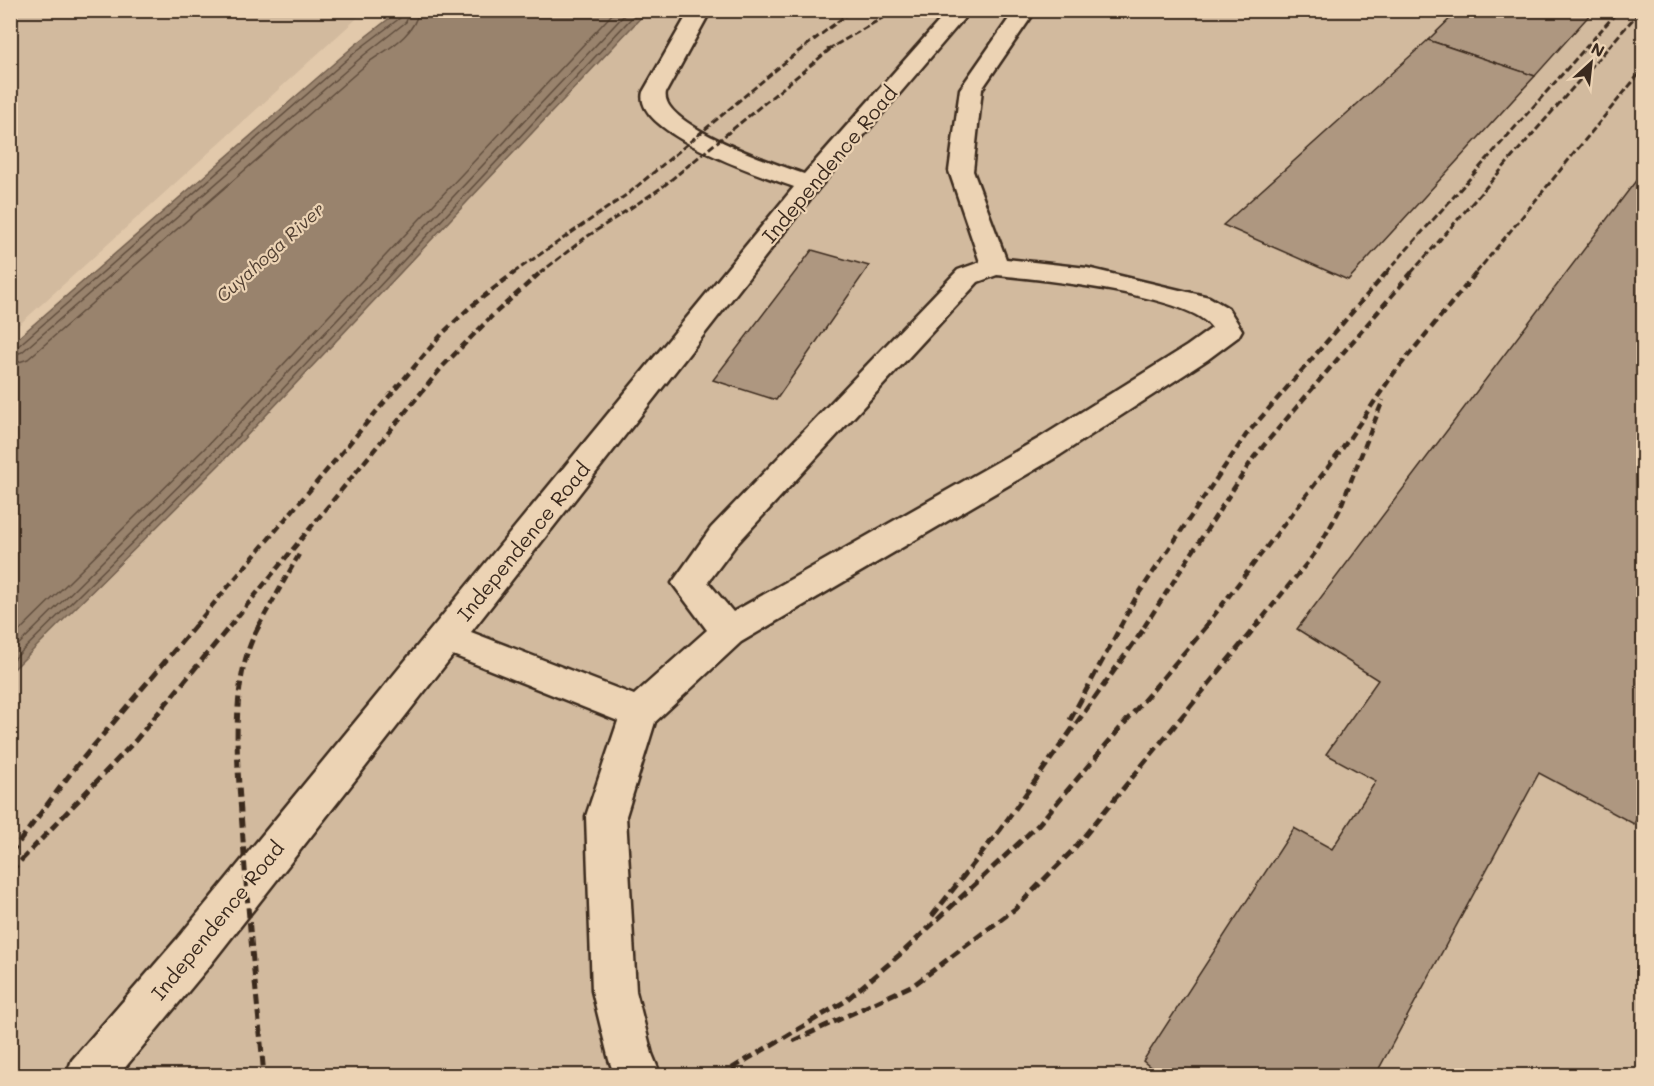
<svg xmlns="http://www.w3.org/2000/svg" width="1654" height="1086" viewBox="0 0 1654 1086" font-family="Mali,sans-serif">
<rect width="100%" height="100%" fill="#e2c9ab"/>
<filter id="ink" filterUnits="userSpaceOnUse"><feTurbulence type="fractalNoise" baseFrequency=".0167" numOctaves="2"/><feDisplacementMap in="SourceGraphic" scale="12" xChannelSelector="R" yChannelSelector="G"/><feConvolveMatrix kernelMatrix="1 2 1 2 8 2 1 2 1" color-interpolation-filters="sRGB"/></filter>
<g filter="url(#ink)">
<g fill="#d2ba9e">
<polygon points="11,10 365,10 365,11 11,332"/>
<polygon points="647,11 1643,11 1643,1075 11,1076 11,672 220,464"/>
</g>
<polygon fill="#99836d" stroke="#735f4d" stroke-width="1.5" points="400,10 647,11 220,464 11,672 11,344 355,45"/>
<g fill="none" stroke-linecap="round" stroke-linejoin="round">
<g stroke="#614e3e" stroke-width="1.5">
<polyline points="10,348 17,347 359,49 400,18 403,10"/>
<polyline points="10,356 22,352 364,55 406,22 410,10"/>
<path d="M10,365l18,-6 341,-297c20,-14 45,-26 50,-52"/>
<polyline points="10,640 204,449 616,10"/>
<polyline points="10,653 210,455 629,10"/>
<polyline points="10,663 216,460 639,10"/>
</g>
</g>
<g fill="#ae9780" stroke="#3b2a1e" stroke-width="1.5">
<polygon points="1459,10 1594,10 1535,76 1428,40"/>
<polygon points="1428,40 1535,76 1348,280 1223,225"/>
<polygon points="1644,170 1644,804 1634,824 1539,773 1375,1076 1161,1076 1143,1061 1294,828 1332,849 1376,781 1326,754 1378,680 1297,629"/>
<polygon points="812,250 869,266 776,400 713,380"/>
</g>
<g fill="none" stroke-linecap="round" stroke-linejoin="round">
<defs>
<path id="minor" d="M690,10h21l-45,82c-8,33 113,73 138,82l145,-164h22l-153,179 -347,443 163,63 73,-65 -35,-47 39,-55 247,-258 22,-8 -31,-91 11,-82 55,-79h21l-54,79 -9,82 33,88 81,9 122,29 19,11 14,22 -4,7 -31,23 -147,95 -319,187 -86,80 -29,94 10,175 16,63 9,22h-46l-6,-16 -17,-69 -6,-175 32,-95 -165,-66 -246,314 -89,107h-52l6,-16 105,-121 617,-752c-30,-11 -162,-54 -151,-95zM997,275c42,4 195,20 215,53l-25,18 -149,93 -305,173 -25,-30 27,-36 243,-264z"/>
</defs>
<use href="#minor" stroke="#3b2a1e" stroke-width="5"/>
<use href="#minor" fill="#ecd3b4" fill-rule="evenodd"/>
<g stroke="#3b2a1e" stroke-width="3" stroke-dasharray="7 3" stroke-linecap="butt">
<polyline points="827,50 896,10"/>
<polyline points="513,273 629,193 790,58 853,10"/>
<polyline points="540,273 585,238 661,188 834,46"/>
<polyline points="1386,273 1619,10"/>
<polyline points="1411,273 1641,10"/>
<polyline points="1476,273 1644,68"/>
</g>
<g stroke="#3b2a1e" stroke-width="4.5" stroke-dasharray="8 4.5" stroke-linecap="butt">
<polyline points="194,627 442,334 469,308 515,272"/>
<polyline points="229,627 443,366 493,315 541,272"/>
<polyline points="258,627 301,551"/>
<polyline points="1120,627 1135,599 1246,435 1387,272"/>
<polyline points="1144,627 1254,457 1412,272"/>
<polyline points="1205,627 1342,449 1394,373 1477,272"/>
<polyline points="1255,627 1316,552 1339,511 1383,400"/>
</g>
<g stroke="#3b2a1e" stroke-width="5" stroke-dasharray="10 5" stroke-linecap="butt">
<path d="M259,626c-33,57 -20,151 -16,214 5,79 14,158 21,236"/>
<polyline points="1070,720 1121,626"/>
<polyline points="10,854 74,769 195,626"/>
<polyline points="10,872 135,741 230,626"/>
<polyline points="932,916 1000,830 1146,626"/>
<polyline points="793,1041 915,984 1015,909 1073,850 1256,626"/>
<polyline points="719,1076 844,1002 904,951 1038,825 1207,626"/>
</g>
</g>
</g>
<g text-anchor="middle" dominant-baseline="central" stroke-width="4.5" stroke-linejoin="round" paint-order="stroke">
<g font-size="18" font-style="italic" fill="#524032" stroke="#ecd3b4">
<text transform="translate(270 252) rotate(-42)">Cuyahoga River</text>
</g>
<g font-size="20" fill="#3b2a1e" stroke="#ecd3b4">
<text transform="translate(829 164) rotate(-50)">Independence Road</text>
<text transform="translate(523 541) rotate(-51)">Independence Road</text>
<text transform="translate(217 920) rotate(-51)">Independence Road</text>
</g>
</g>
<rect width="1654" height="1086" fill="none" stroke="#ecd3b4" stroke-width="36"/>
<rect x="18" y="18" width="1618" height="1050" fill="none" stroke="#3b2a1e" stroke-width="2" filter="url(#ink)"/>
<g transform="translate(1591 63) rotate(27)" stroke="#ecd3b4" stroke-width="4.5" paint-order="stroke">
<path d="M0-4.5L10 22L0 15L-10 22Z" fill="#3b2a1e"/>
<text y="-9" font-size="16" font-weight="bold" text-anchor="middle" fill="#3b2a1e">N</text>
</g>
</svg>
